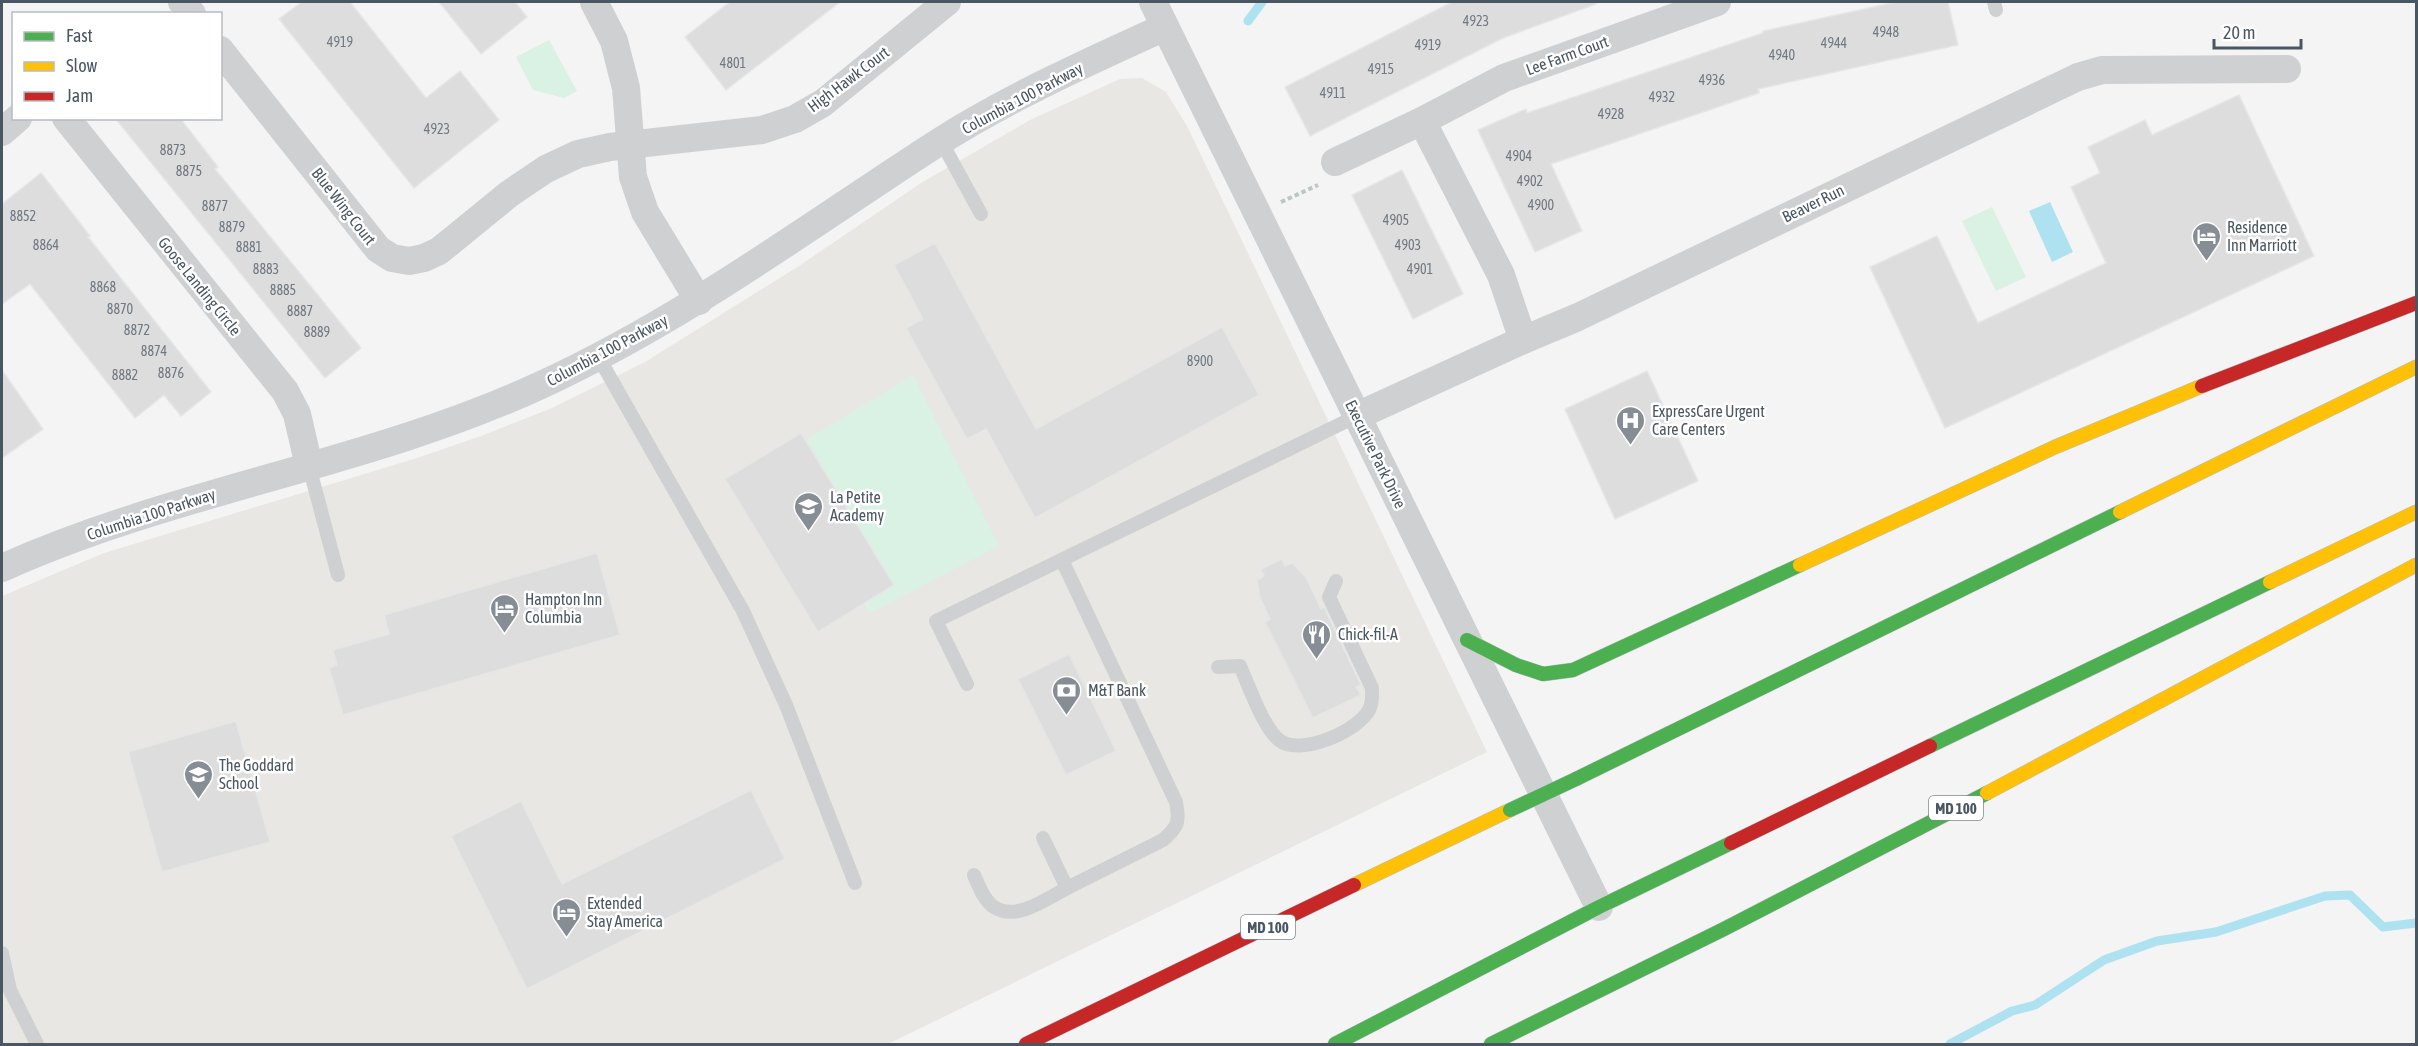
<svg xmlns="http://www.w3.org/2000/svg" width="2418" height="1046" viewBox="0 0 2418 1046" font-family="'Asap Condensed',sans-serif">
<rect width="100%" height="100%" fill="#f4f4f4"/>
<polygon fill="#e8e7e3" points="1142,78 1166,92 1187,126 1487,752 888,1044 2,1044 2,596 104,553 417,458 481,436 552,408 645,362 799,266 921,183 1032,119 1120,79"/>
<g fill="#d9f2e3">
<polygon points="549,40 577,91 564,98 533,90 516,57"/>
<polygon points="1992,207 2026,277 1996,291 1962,221"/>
<polygon points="913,375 999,546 870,613 864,604 894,585 806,440"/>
</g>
<polygon fill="#aee2f0" points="2050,202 2073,252 2052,262 2029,211"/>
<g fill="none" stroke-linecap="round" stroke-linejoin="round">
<g stroke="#aee2f0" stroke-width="9">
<polyline points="1248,21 1262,2"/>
<polyline points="1950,1044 2012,1011 2035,1005 2104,960 2157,941 2216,932 2325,896 2350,895 2383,927 2416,923"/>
</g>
</g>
<g fill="#ddddde" stroke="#e5e6e7" stroke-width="1.5">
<polygon points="302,2 350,2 426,98 460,71 499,120 414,188 279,19"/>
<polygon points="439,2 515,2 527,17 481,54"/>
<polygon points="730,2 840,2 726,90 685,37"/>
<polygon points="1452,2 1595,2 1596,4 1503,38 1310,136 1285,87"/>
<polygon points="1896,2 1948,2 1958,45 1758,89 1759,93 1551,164 1582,231 1535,252 1478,130 1526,109 1527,113 1763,33 1763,31"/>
<polygon points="2239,95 2314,256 1945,428 1870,267 1937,236 1978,323 2106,263 2071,187 2100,173 2088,147 2145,120 2152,135"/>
<polygon points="115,118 180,118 218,167 215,169 361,348 325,378"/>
<polygon points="1402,170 1463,294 1413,319 1352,195"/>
<polygon points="41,173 90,236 88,237 211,392 181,416 164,395 135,418 30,284 2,304 2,204"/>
<polygon points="935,243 1036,429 1222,327 1259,395 1035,518 986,429 967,439 906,328 923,319 894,265"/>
<polygon points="2,370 43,429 2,458"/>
<polygon points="1647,371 1698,481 1615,519 1565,409"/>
<polygon points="801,433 894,585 818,632 725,479"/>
<polygon points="597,553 620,635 343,715 329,668 337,665 333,650 389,634 384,615"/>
<polygon points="1282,559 1285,566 1292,563 1306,577 1321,609 1324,607 1361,685 1356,687 1361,695 1313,718 1265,622 1270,619 1260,598 1257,580 1264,576 1261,569"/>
<polygon points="1069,654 1116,751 1066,775 1018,679"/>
<polygon points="236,721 270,842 162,872 128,752"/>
<polygon points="751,790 785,859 527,989 451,836 521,801 562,884"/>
</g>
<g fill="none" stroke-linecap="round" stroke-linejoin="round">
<defs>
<g id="fast">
<polyline points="1467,640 1516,665 1543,674 1573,670 1800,565"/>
<polyline points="1930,746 2270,582"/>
<polyline points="1576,779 2120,512"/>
<polyline points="1335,1044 1599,907 1731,843"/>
<polyline points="1491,1044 1724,929 1987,793"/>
</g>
<g id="slow">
<polyline points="2120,512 2416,367"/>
<polyline points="1800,565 2055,447 2202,386"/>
<polyline points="2270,582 2416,512"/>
<polyline points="1987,793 2416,565"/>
<polyline points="1354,885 1510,810"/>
</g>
<g id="jam">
<polyline points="2202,386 2416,303"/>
<polyline points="1731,843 1930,746"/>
<polyline points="1026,1044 1354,885"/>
</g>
</defs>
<use href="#fast" stroke="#b9bec3" stroke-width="15"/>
<use href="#slow" stroke="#b9bec3" stroke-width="15"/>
<use href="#jam" stroke="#b9bec3" stroke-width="15"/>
<polyline stroke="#bcc7c4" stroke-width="4" stroke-dasharray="4.5 3" stroke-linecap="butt" points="1281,202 1318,185"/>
<g stroke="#ced0d2" stroke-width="14">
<polyline points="1994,2 1996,10"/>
<polyline points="941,141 981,214"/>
<polyline points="599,358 743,611 786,705 855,883"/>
<polyline points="309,466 338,575"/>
<path d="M1062,560l114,242c4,20 2,25 -13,38l-96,48"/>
<path d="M1218,667l22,-1c9,20 23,61 39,74 21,17 79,-9 90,-30 4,-7 3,-15 3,-22l-43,-91 7,-16"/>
<polyline points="967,684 936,621 1357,416"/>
<path d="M974,875c5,11 10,26 20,32 22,15 54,-9 73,-19l-24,-50"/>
<polyline points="2,953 10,990 37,1044"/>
</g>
<g stroke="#ced0d2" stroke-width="28">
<polyline points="182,2 192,14"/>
<polyline points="594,2 614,41 626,88 633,177 645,212 699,301"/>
<polyline points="1153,2 1599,907"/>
<polyline points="220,50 378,249 392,258 409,261 424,258 439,251 509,194 546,169 578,154 610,147 762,130 795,119 823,103 947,2"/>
<polyline points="66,118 285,391 297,414 309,466"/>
<polyline points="2,132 18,118"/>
<polyline points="1335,162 1422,121"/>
<polyline points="1523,340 1501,275 1422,121 1504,78 1717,2"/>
<polyline points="1357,416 1523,340 1578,317 2078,77 2102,70 2287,69"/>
<path d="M2,568c173,-78 366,-103 539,-183 145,-67 266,-158 398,-243 71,-45 149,-80 226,-115"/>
</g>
<use href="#fast" stroke="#4caf50" stroke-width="14"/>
<use href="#slow" stroke="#ffc107" stroke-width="14"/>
<use href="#jam" stroke="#c62828" stroke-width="14"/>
<defs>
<polyline id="fast-bridge" points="1510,810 1576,779"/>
</defs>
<use href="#fast-bridge" stroke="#b9bec3" stroke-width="15" stroke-linecap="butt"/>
<use href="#fast-bridge" stroke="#4caf50" stroke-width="14"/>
</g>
<defs>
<symbol id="hotel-pin" viewBox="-11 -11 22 30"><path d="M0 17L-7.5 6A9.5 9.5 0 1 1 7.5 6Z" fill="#868d94" stroke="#fff"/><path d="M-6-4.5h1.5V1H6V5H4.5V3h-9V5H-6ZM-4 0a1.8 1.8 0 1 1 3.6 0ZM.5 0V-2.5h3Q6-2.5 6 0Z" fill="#fff"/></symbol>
<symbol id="hospital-pin" viewBox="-11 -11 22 30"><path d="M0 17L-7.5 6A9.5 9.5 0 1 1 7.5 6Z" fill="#868d94" stroke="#fff"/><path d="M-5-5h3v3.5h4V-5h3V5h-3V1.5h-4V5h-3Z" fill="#fff"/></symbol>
<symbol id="school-pin" viewBox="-11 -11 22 30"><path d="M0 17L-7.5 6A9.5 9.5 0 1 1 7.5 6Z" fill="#868d94" stroke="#fff"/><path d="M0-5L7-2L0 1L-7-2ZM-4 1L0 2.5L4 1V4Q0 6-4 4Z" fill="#fff"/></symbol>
<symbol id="restaurant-pin" viewBox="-11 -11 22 30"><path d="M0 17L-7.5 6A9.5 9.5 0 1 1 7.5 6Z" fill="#868d94" stroke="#fff"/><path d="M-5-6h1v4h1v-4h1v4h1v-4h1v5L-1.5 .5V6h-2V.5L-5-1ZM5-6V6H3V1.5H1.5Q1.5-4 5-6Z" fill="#fff"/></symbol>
<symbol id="bank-pin" viewBox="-11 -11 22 30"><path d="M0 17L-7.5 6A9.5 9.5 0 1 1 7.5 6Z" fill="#868d94" stroke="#fff"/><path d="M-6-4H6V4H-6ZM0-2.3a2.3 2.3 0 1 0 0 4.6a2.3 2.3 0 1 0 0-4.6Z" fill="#fff"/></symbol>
</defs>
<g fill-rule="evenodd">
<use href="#hotel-pin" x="2190" y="220" width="33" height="45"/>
<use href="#hospital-pin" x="1614" y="404" width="33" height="45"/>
<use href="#school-pin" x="792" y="490" width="33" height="45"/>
<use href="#hotel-pin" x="488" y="592" width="33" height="45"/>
<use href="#restaurant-pin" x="1300" y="618" width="33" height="45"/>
<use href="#bank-pin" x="1050" y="674" width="33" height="45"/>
<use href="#school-pin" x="182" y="758" width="33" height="45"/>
<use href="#hotel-pin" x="550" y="896" width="33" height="45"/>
</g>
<g text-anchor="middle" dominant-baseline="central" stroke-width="5" stroke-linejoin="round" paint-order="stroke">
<g font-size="14" fill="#707881">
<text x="1476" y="21">4923</text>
<text x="1886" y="32">4948</text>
<text x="340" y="42">4919</text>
<text x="1834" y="43">4944</text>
<text x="1428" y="45">4919</text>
<text x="1782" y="55">4940</text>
<text x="733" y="63">4801</text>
<text x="1381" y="69">4915</text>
<text x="1712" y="80">4936</text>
<text x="1333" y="93">4911</text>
<text x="1662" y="97">4932</text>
<text x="1611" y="114">4928</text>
<text x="437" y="129">4923</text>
<text x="173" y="150">8873</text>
<text x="1519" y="156">4904</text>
<text x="189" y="171">8875</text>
<text x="1530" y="181">4902</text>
<text x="1541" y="205">4900</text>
<text x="215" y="206">8877</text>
<text x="23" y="216">8852</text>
<text x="1396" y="220">4905</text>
<text x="232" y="227">8879</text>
<text x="46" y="245">8864</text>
<text x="1408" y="245">4903</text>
<text x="249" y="247">8881</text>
<text x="266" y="269">8883</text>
<text x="1420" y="269">4901</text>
<text x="103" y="287">8868</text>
<text x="283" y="290">8885</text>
<text x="120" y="309">8870</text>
<text x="300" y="311">8887</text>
<text x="137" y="330">8872</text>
<text x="317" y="332">8889</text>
<text x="154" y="351">8874</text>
<text x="1200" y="361">8900</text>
<text x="171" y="373">8876</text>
<text x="125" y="375">8882</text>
</g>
<g fill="#fff" stroke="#808990" stroke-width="1.5">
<rect x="1929" y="796" width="54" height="24" rx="4.5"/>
<rect x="1241" y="915" width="54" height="24" rx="4.5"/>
</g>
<g font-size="15" font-weight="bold" fill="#4a5661">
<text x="1956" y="808">MD 100</text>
<text x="1268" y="927">MD 100</text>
</g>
<g font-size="16" fill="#4a5661" stroke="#fff">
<text transform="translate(1567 55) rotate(-20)">Lee Farm Court</text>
<text transform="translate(848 79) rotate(-37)">High Hawk Court</text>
<text transform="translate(1022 98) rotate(-28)">Columbia 100 Parkway</text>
<text transform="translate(1813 203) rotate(-26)">Beaver Run</text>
<text transform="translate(344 206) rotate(52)">Blue Wing Court</text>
<text transform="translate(200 286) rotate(51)">Goose Landing Circle</text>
<text transform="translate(607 350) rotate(-28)">Columbia 100 Parkway</text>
<text transform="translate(1376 454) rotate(64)">Executive Park Drive</text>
<text transform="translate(151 514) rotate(-18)">Columbia 100 Parkway</text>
</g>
<g font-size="16" fill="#4a5661" stroke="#fff" text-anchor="start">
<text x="2227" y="227">Residence<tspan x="2227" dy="18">Inn Marriott</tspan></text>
<text x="1652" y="411">ExpressCare Urgent<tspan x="1652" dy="18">Care Centers</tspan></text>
<text x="830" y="497">La Petite<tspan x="830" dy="18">Academy</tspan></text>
<text x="525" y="599">Hampton Inn<tspan x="525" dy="18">Columbia</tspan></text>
<text x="1338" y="634">Chick-fil-A</text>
<text x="1088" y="690">M&amp;T Bank</text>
<text x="219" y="765">The Goddard<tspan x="219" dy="18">School</tspan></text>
<text x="587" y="903">Extended<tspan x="587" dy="18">Stay America</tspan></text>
</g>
</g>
<rect width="2418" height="1046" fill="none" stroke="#4a5661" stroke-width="6"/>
<rect x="12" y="12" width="210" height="108" fill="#ffffff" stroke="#b7bbc0" stroke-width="1.5"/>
<rect x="24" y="32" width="30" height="9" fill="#4caf50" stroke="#b7bbc0" stroke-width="1.5"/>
<text x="66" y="42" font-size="18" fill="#4a5661">Fast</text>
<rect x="24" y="62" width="30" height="9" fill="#ffc107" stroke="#b7bbc0" stroke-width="1.5"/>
<text x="66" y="72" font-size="18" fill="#4a5661">Slow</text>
<rect x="24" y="92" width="30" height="9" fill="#c62828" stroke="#b7bbc0" stroke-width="1.5"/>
<text x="66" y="102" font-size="18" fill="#4a5661">Jam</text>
<path d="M2214 39v9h87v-9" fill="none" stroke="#4a5661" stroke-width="3"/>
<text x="2223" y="39" font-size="18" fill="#4a5661" stroke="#ffffff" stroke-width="4.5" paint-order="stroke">20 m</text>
</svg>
